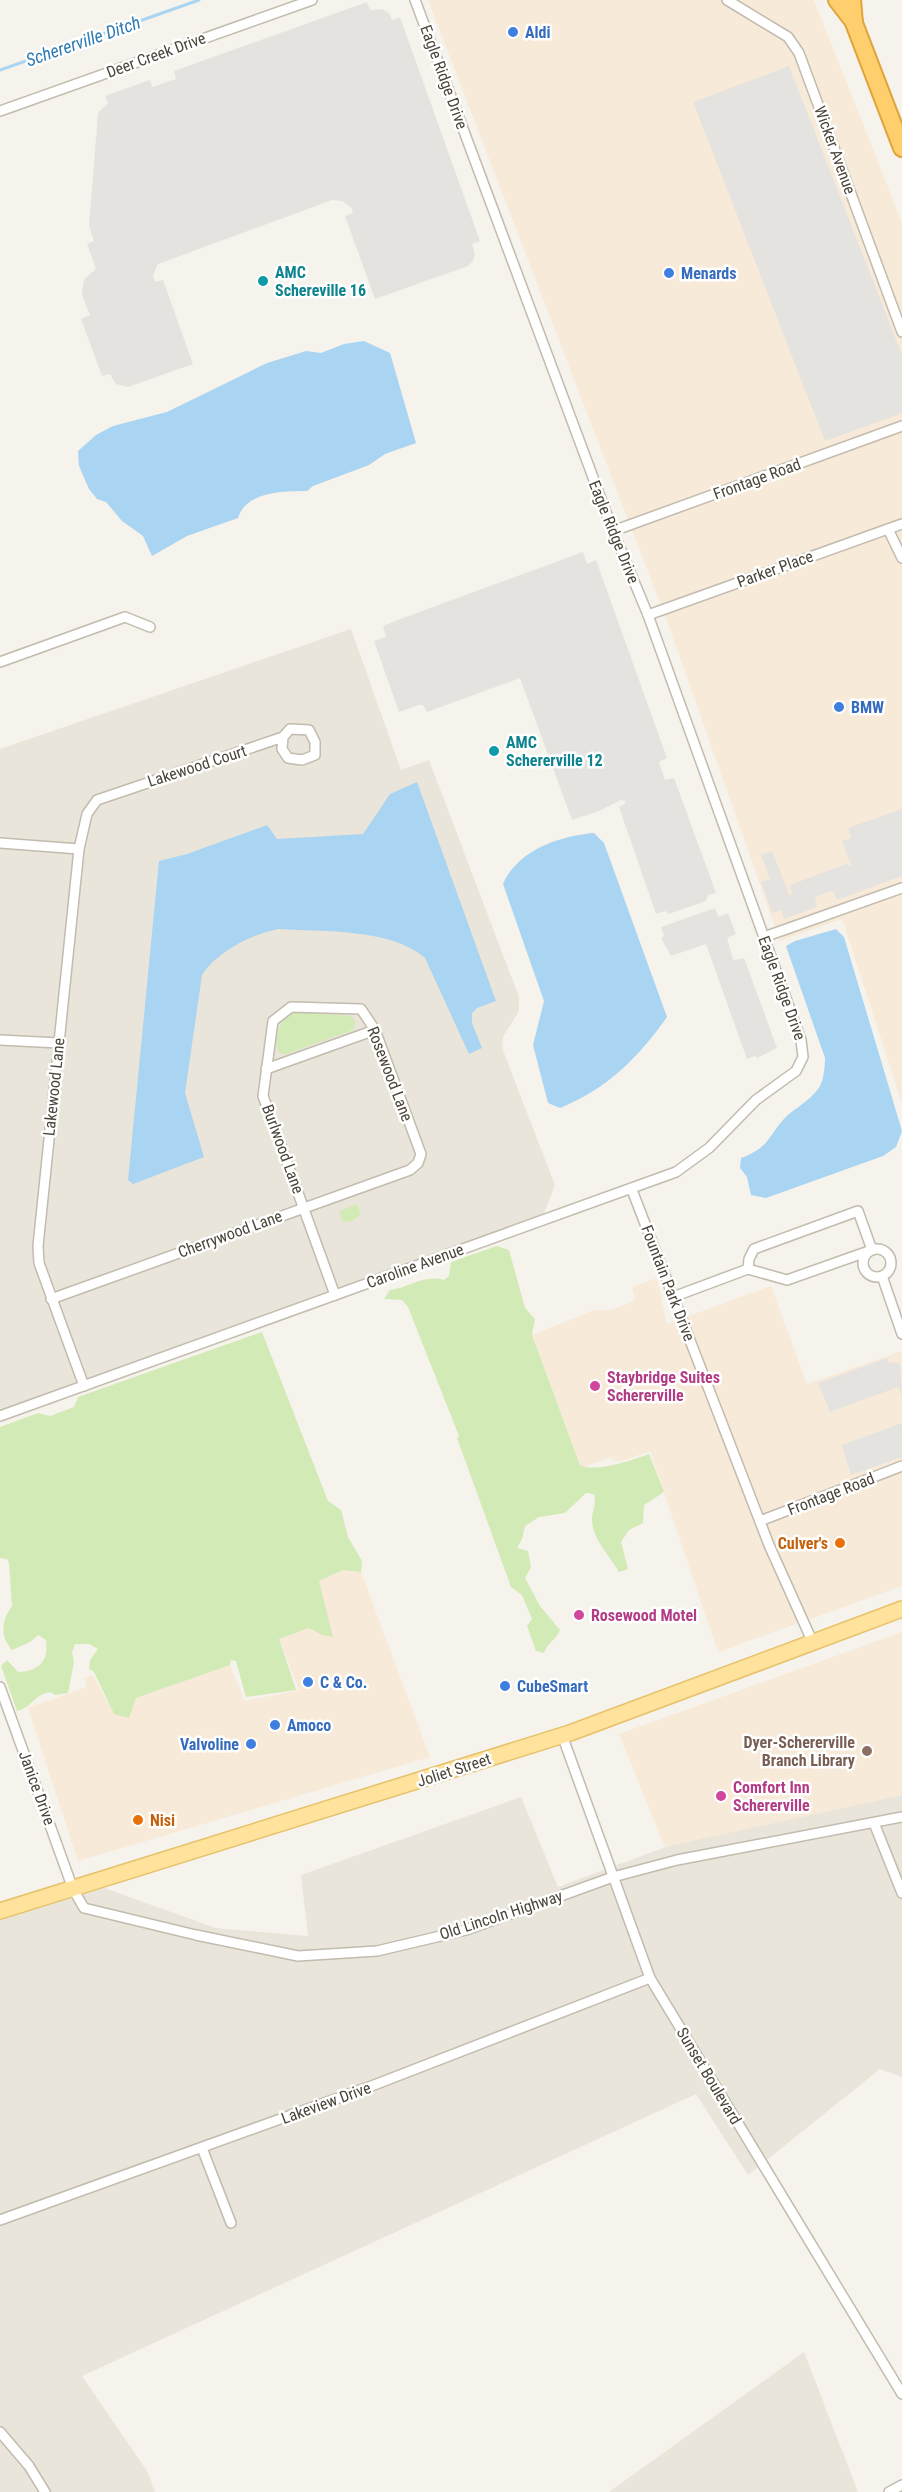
<svg xmlns="http://www.w3.org/2000/svg" width="902" height="2492" viewBox="0 0 902 2492" font-family="'Roboto Condensed',sans-serif">
<rect width="100%" height="100%" fill="#f6f3ec"/>
<g fill="#eae5da">
<polygon points="351,629 401,770 429,760 519,997 519,1011 503,1037 502,1048 555,1185 541,1221 0,1416 0,749"/>
<polygon points="902,1795 902,2077 880,2069 748,2175 696,2094 82,2376 147,2471 155,2492 0,2492 0,1920 104,1888 216,1928 308,1936 301,1875 521,1797 558,1887 671,1845"/>
<polygon points="804,2352 858,2492 609,2492"/>
</g>
<g fill="#f7ead8">
<polygon points="428,0 814,0 902,223 902,1103 842,919 780,941 667,621"/>
<polygon points="657,1278 667,1324 771,1286 807,1384 902,1351 902,1586 718,1652 650,1451 622,1461 613,1461 611,1457 584,1467 580,1465 532,1335 594,1310 612,1310 632,1302 635,1298 632,1287"/>
<polygon points="343,1570 361,1572 430,1757 78,1861 28,1708 87,1687 84,1678 93,1675 114,1714 136,1698 230,1665 245,1701 299,1690 279,1639 309,1628 322,1635 319,1581"/>
<polygon points="902,1632 902,1795 665,1847 619,1734"/>
</g>
<g fill="#d2eab5">
<path d="M293,1012l58,4 5,7 -3,7 -70,25 -6,-5c-2,-14 3,-33 16,-38z"/>
<polygon points="357,1204 361,1215 352,1221 343,1222 339,1211"/>
<path d="M497,1246l12,4 16,58 10,11 -3,16 48,130c16,8 53,-5 69,-11l15,38 -20,13 -1,18 -14,7 -8,12 7,27 -9,3c-10,-17 -25,-31 -27,-50 -1,-11 5,-14 2,-28l-8,-1 -21,20 -26,4 -14,9 -3,13 -5,9 11,3 3,16 -6,11 15,28 20,24c-4,10 -13,13 -16,23l-8,-2 -9,-25 5,-7 -10,-24 -11,-8 -54,-149 2,-2 -51,-129 -6,-7 -18,-1 6,-9c19,-2 34,-16 54,-10l5,-4 2,-14z"/>
<path d="M262,1332l66,169 13,9 7,27 14,24 -1,11 -18,-2 -24,11 14,56 -11,-2 -13,-7 -30,11 17,51 -50,7 -10,-36 -5,-1 -1,5 -94,33 -7,20 -15,-4 -20,-42 -5,-3 1,-9 8,-11 -9,-5h-14l-3,8 2,10 -6,31 -13,2 -5,-3c-18,4 -16,14 -33,19l-16,-45 6,-6 11,12c21,-1 31,-11 28,-32l-8,-5 -8,7 -18,8c-12,-13 -11,-29 0,-44l-3,-43 -2,-4 -7,-1v-131l38,-14 12,3 24,-9 4,-10z"/>
</g>
<g fill="#e5e3e0">
<polygon points="367,2 370,10 382,9 389,13 392,20 400,17 480,241 472,244 475,254 473,261 468,266 375,299 345,216 353,213 351,207 342,201 332,200 158,264 153,275 155,282 163,280 193,364 128,387 116,384 110,374 102,376 81,319 90,315 82,295 84,279 96,269 87,244 94,241 89,226 98,113 108,103 105,96 150,80 152,87 176,79 174,71"/>
<polygon points="789,66 902,355 902,413 825,441 693,102"/>
<polygon points="583,552 587,564 596,560 667,758 659,762 665,780 674,778 716,893 708,895 706,901 669,914 665,911 656,914 619,807 625,804 625,801 621,800 599,811 572,820 520,678 427,712 423,705 419,705 399,712 374,641 386,637 383,626 403,618"/>
<polygon points="902,809 902,876 837,900 834,892 831,891 815,897 817,907 784,919 781,910 772,913 761,882 770,879 761,855 772,851 789,894 792,895 790,885 846,864 852,867 842,841 851,838 848,828"/>
<polygon points="715,908 718,917 728,913 736,934 727,938 733,959 735,960 744,958 777,1048 757,1058 755,1056 747,1059 706,944 671,956 661,938 664,936 661,927"/>
<polygon points="887,1358 889,1363 895,1362 900,1364 902,1396 898,1387 830,1412 818,1383"/>
<polygon points="902,1423 902,1457 851,1475 842,1445"/>
</g>
<g fill="#a9d4f2">
<path d="M364,341l26,12 26,90 -31,11 -16,11 -56,21 -6,5c-22,0 -61,0 -69,27l-51,18 -35,20 -9,-20 -21,-15 -16,-19 -9,-3 -8,-10 -10,-23 -1,-15 18,-16 17,-9 54,-14 100,-49 39,-12 15,2 23,-9z"/>
<path d="M417,782l79,219 -19,7 -5,5v10l10,25 -13,6 -44,-96c-34,-30 -101,-26 -146,-29 -28,5 -62,23 -77,46l-17,118 19,64 -71,27 -5,-4 31,-319 28,-7 80,-29 10,14 86,-5 27,-40z"/>
<path d="M594,833l10,10 63,174c-29,41 -60,72 -107,91l-12,-5 -15,-58 11,-44 -41,-117c15,-34 56,-48 91,-51z"/>
<path d="M836,929l8,8 58,194 -6,16 -13,9 -117,42 -15,-3 -4,-18 -7,-9 1,-10c31,-11 28,-26 48,-44 10,-8 24,-16 31,-28 4,-8 5,-20 5,-28l-39,-112 9,-5z"/>
</g>
<g fill="none" stroke-linecap="round" stroke-linejoin="round">
<polyline stroke="#a9d4f2" stroke-width="3" points="0,70 199,0"/>
<defs>
<g id="street">
<polyline points="727,0 788,37 799,53 902,332"/>
<polyline points="0,111 312,0"/>
<polyline points="888,529 902,558"/>
<polyline points="613,531 902,426"/>
<polyline points="648,615 902,524"/>
<polyline points="0,662 125,617 150,627"/>
<polyline points="0,843 79,849"/>
<polyline points="764,937 902,888"/>
<polyline points="0,1040 59,1043"/>
<polyline points="266,1069 375,1030"/>
<polyline points="632,1190 769,1545 813,1643"/>
<circle cx="877" cy="1263" r="14"/>
<polyline points="748,1269 787,1280 869,1251"/>
<polyline points="882,1276 902,1334"/>
<polyline points="673,1297 748,1269 749,1259 754,1249 858,1211 872,1250"/>
<polyline points="51,1299 410,1170 418,1163 421,1154 375,1030 361,1009 291,1007 273,1021 263,1096 335,1295"/>
<polyline points="84,1386 39,1263 38,1246 79,849 87,814 97,800 283,737 290,729 309,730 315,742 315,755 302,760 288,758 282,749 283,737"/>
<polyline points="0,1416 676,1172 709,1148 756,1100 796,1071 803,1057 801,1040 648,615 613,531 415,0"/>
<polyline points="760,1521 902,1466"/>
<polyline points="0,1687 73,1889 84,1908 196,1935 298,1956 377,1951 466,1930 613,1877 677,1860 902,1817"/>
<polyline points="562,1735 650,1978 902,2394"/>
<polyline points="874,1823 902,1893"/>
<polyline points="202,2148 231,2223"/>
<polyline points="0,2220 369,2087 650,1978"/>
<polyline points="0,2432 29,2466 45,2492"/>
<polyline points="889,2492 902,2485"/>
</g>
<polyline id="primary" points="0,1911 570,1733 902,1609"/>
<g id="highway">
<polyline points="837,0 854,22"/>
<polyline points="852,0 854,23 902,148"/>
</g>
</defs>
<use href="#street" stroke="#c2bbae" stroke-width="12"/>
<use href="#primary" stroke="#e6c16a" stroke-width="18"/>
<use href="#highway" stroke="#e0a43c" stroke-width="20"/>
<use href="#street" stroke="#fff" stroke-width="9"/>
<use href="#primary" stroke="#ffe39c" stroke-width="15"/>
<use href="#highway" stroke="#ffcf6e" stroke-width="16"/>
</g>
<g fill="#3f7fe0" stroke="#fff" stroke-width="2">
<circle cx="513" cy="32" r="6"/>
<circle cx="669" cy="273" r="6"/>
<circle cx="839" cy="707" r="6"/>
<circle cx="308" cy="1682" r="6"/>
<circle cx="505" cy="1686" r="6"/>
<circle cx="275" cy="1725" r="6"/>
<circle cx="251" cy="1744" r="6"/>
</g>
<g fill="#0f9aa8" stroke="#fff" stroke-width="2">
<circle cx="263" cy="281" r="6"/>
<circle cx="494" cy="751" r="6"/>
</g>
<g fill="#d1479c" stroke="#fff" stroke-width="2">
<circle cx="595" cy="1386" r="6"/>
<circle cx="579" cy="1615" r="6"/>
<circle cx="721" cy="1796" r="6"/>
</g>
<g fill="#e8710a" stroke="#fff" stroke-width="2">
<circle cx="840" cy="1543" r="6"/>
<circle cx="138" cy="1820" r="6"/>
</g>
<circle fill="#8d6e63" stroke="#fff" stroke-width="2" cx="867" cy="1751" r="6"/>
<g text-anchor="middle" dominant-baseline="central" stroke-width="5" stroke-linejoin="round" paint-order="stroke">
<g font-size="16" font-weight="bold" fill="#366cbe" stroke="#fff" text-anchor="start">
<text x="525" y="32">Aldi</text>
<text x="681" y="273">Menards</text>
<text x="851" y="707">BMW</text>
<text x="320" y="1682">C &amp; Co.</text>
<text x="517" y="1686">CubeSmart</text>
<text x="287" y="1725">Amoco</text>
<text x="239" y="1744" text-anchor="end">Valvoline</text>
</g>
<g font-size="16" fill="#4b4439" stroke="#fff">
<text transform="translate(156 55) rotate(-20)">Deer Creek Drive</text>
<text transform="translate(444 77) rotate(70)">Eagle Ridge Drive</text>
<text transform="translate(835 150) rotate(70)">Wicker Avenue</text>
<text transform="translate(757 479) rotate(-20)">Frontage Road</text>
<text transform="translate(614 532) rotate(68)">Eagle Ridge Drive</text>
<text transform="translate(775 569) rotate(-20)">Parker Place</text>
<text transform="translate(197 766) rotate(-18)">Lakewood Court</text>
<text transform="translate(782 988) rotate(70)">Eagle Ridge Drive</text>
<text transform="translate(390 1074) rotate(69)">Rosewood Lane</text>
<text transform="translate(54 1087) rotate(-84)">Lakewood Lane</text>
<text transform="translate(283 1149) rotate(70)">Burlwood Lane</text>
<text transform="translate(230 1234) rotate(-20)">Cherrywood Lane</text>
<text transform="translate(415 1266) rotate(-20)">Caroline Avenue</text>
<text transform="translate(668 1283) rotate(69)">Fountain Park Drive</text>
<text transform="translate(831 1494) rotate(-21)">Frontage Road</text>
<text transform="translate(454 1770) rotate(-18)">Joliet Street</text>
<text transform="translate(37 1788) rotate(70)">Janice Drive</text>
<text transform="translate(501 1915) rotate(-18)">Old Lincoln Highway</text>
<text transform="translate(709 2076) rotate(59)">Sunset Boulevard</text>
<text transform="translate(326 2103) rotate(-20)">Lakeview Drive</text>
</g>
<g font-size="16" font-weight="bold" fill="#0d838f" stroke="#fff" text-anchor="start">
<text x="275" y="272">AMC<tspan x="275" dy="18">Schereville 16</tspan></text>
<text x="506" y="742">AMC<tspan x="506" dy="18">Schererville 12</tspan></text>
</g>
<g font-size="16" font-weight="bold" fill="#b23c85" stroke="#fff" text-anchor="start">
<text x="607" y="1377">Staybridge Suites<tspan x="607" dy="18">Schererville</tspan></text>
<text x="591" y="1615">Rosewood Motel</text>
<text x="733" y="1787">Comfort Inn<tspan x="733" dy="18">Schererville</tspan></text>
</g>
<g font-size="16" font-weight="bold" fill="#c56008" stroke="#fff" text-anchor="end">
<text x="828" y="1543">Culver's</text>
<text x="150" y="1820" text-anchor="start">Nisi</text>
</g>
<g font-size="16" font-weight="bold" fill="#785e54" stroke="#fff" text-anchor="end">
<text x="855" y="1742">Dyer-Schererville<tspan x="855" dy="18">Branch Library</tspan></text>
</g>
<g font-size="18" font-style="italic" fill="#2e7ab2" stroke="#fff">
<text transform="translate(83 41) rotate(-19)">Schererville Ditch</text>
</g>
</g>
</svg>
